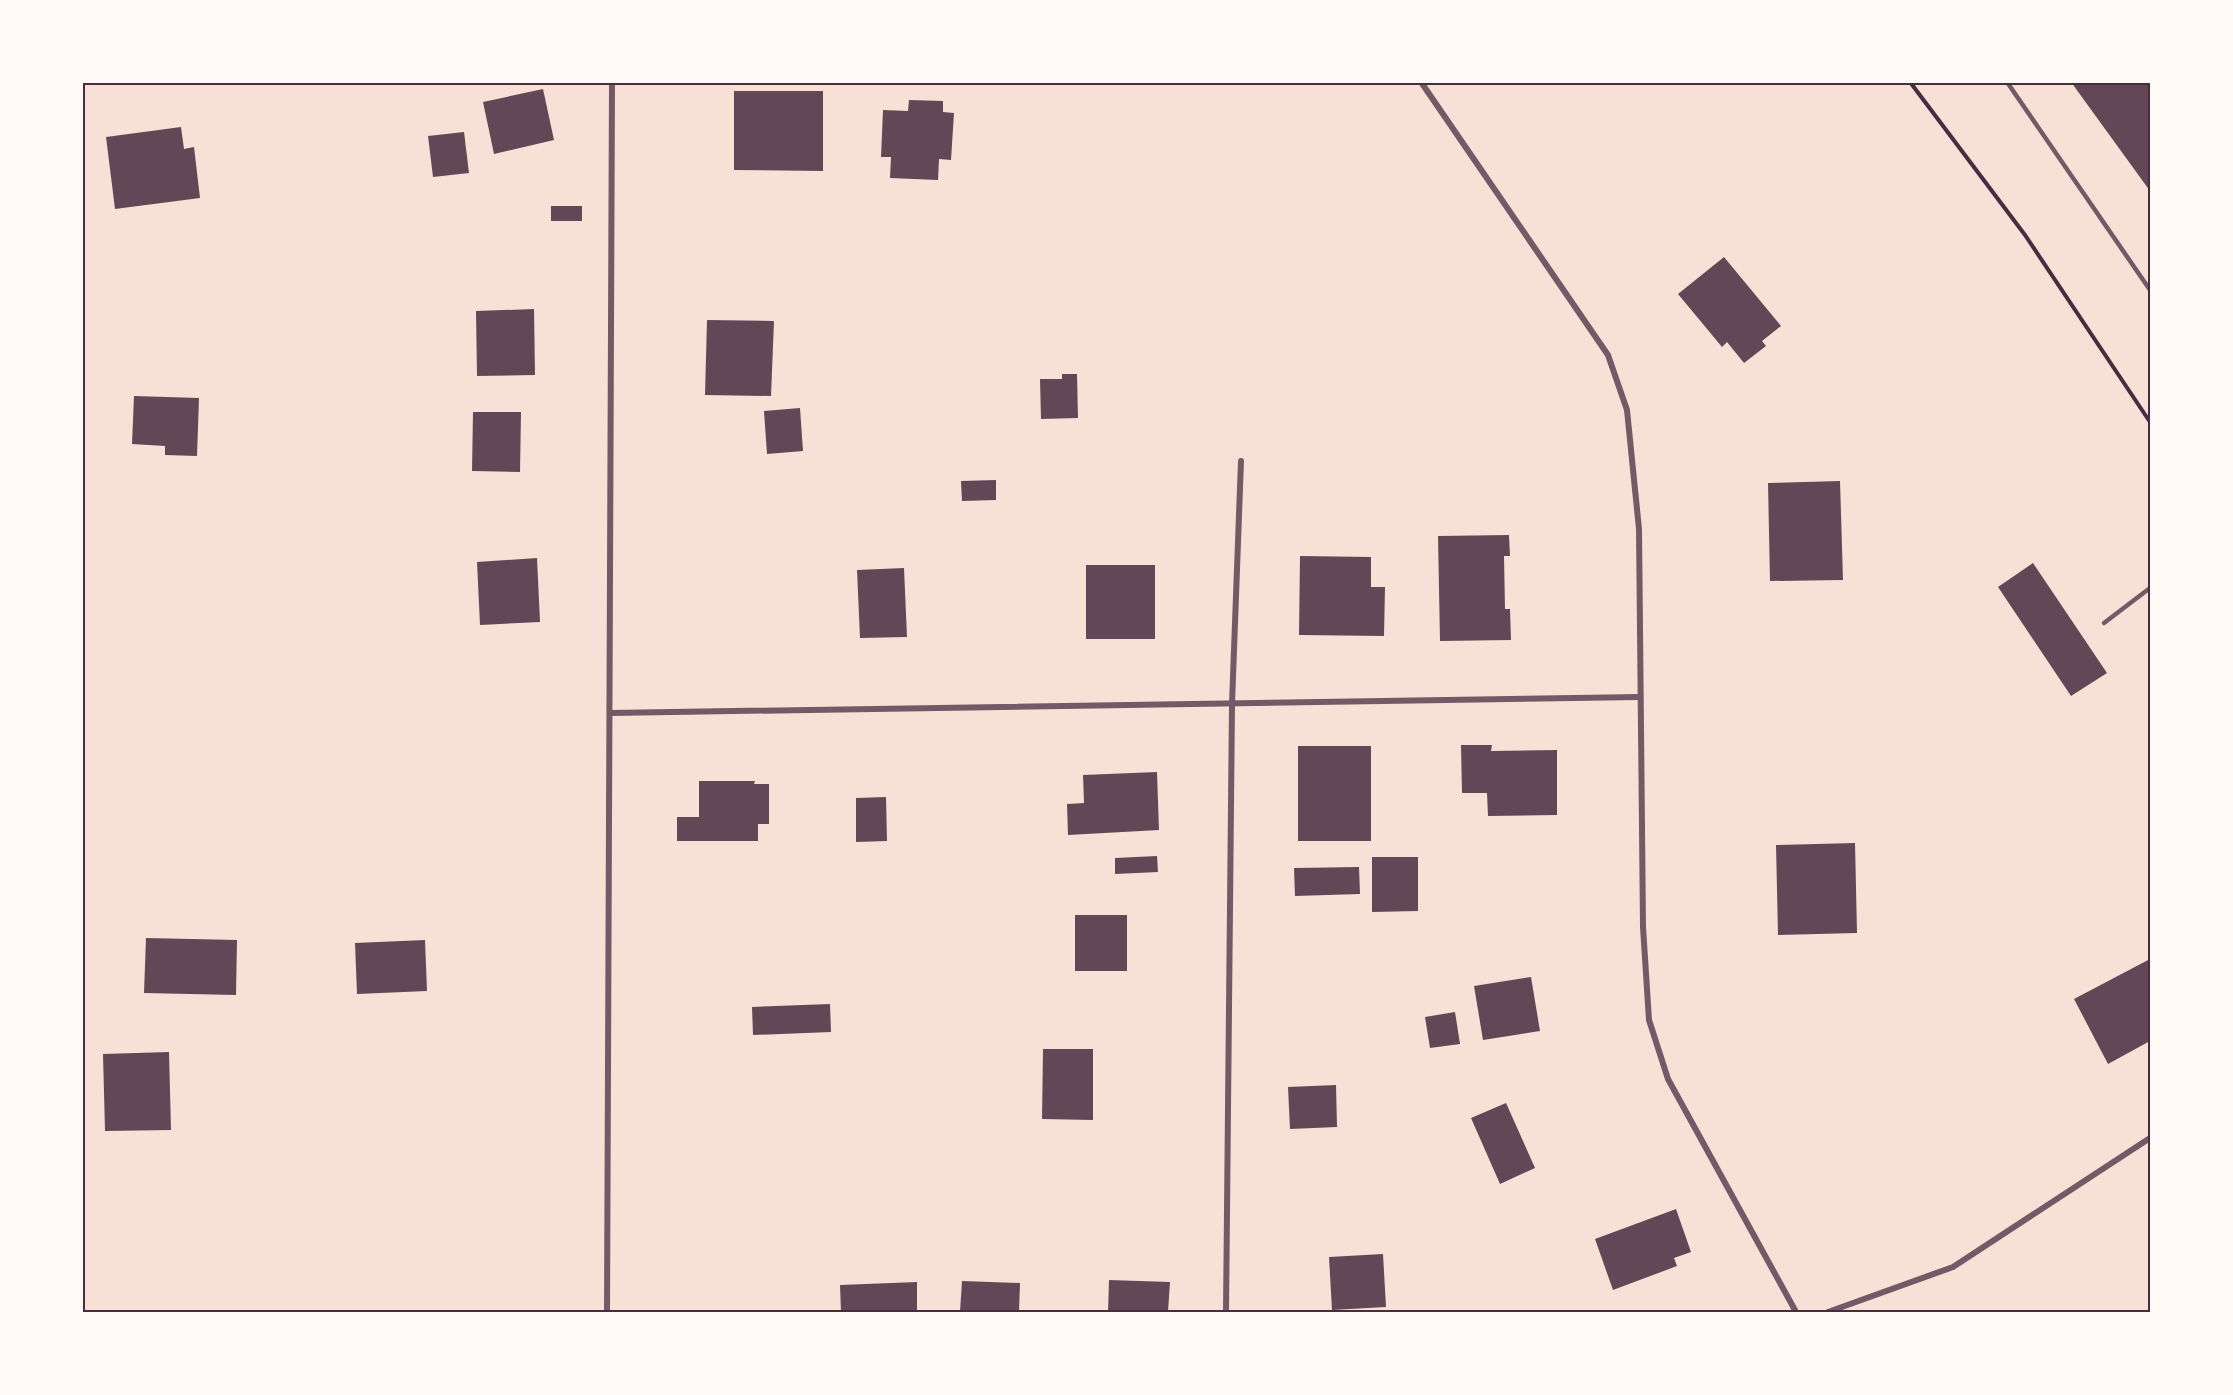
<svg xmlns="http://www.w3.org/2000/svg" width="2233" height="1395" viewBox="0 0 2233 1395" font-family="'Open Sans',sans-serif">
<rect width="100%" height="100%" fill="#f7e1d7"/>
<g fill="#644757">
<polygon points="2071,82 2150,82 2150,191"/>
<polygon points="543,89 554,140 494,154 483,102"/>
<polygon points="734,91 823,91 823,171 734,170"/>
<polygon points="909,100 943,101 943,112 954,113 951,160 939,159 938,180 890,178 891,157 881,157 883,110 908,111"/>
<polygon points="181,127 184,149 194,147 200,198 115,209 106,137"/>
<polygon points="464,132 469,173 433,177 428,136"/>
<rect x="551" y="206" width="31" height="15"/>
<polygon points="1724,257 1781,326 1762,341 1766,346 1744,363 1727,342 1722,347 1678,294"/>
<polygon points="534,309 535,375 477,376 476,311"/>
<polygon points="707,320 774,321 771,396 705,395"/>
<polygon points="1062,374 1077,374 1078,418 1041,419 1040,379 1062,379"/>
<polygon points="134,396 199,398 197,456 165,455 165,446 132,444"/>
<polygon points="800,408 803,451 767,454 764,411"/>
<polygon points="473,412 521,412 520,472 472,471"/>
<polygon points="996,480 996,500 962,501 961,481"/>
<polygon points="1840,481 1843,580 1770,581 1768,483"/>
<polygon points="1509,535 1510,556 1504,556 1505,609 1510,609 1511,640 1440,641 1438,536"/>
<polygon points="1300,556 1371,557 1371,587 1385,587 1384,636 1299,635"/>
<polygon points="537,558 540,622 480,625 477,562"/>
<polygon points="2033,563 2107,673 2071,696 1998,587"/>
<rect x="1086" y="565" width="69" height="74"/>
<polygon points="904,568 907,637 860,638 857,570"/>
<polygon points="1461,745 1492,745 1491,751 1557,750 1557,815 1488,816 1487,793 1462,793"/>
<rect x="1298" y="746" width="73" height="95"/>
<polygon points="1157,772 1159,830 1068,835 1067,804 1084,803 1083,775"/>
<polygon points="699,781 755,781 754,784 769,784 769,824 758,824 758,841 677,841 677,817 699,817"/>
<polygon points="886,797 887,841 856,842 856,798"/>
<polygon points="1855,843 1857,933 1778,935 1776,845"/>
<polygon points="1157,856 1158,872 1115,874 1115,858"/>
<polygon points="1372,857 1418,857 1418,911 1372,912"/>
<polygon points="1359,867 1360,894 1295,896 1294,868"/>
<rect x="1075" y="915" width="52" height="56"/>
<polygon points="146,938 237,940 236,995 144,993"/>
<polygon points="425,940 427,991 357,994 355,943"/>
<polygon points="2150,959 2150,1041 2108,1064 2074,999"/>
<polygon points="1531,977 1540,1031 1483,1040 1474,986"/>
<polygon points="830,1004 831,1032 753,1035 752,1007"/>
<polygon points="1455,1012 1460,1044 1430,1048 1425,1017"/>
<polygon points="1043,1049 1093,1049 1093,1120 1042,1119"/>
<polygon points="169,1052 171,1130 105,1131 103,1054"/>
<polygon points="1336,1085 1337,1127 1290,1129 1288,1087"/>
<polygon points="1506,1103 1535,1168 1500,1184 1471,1118"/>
<polygon points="1676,1209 1691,1252 1674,1258 1677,1266 1613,1290 1595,1239"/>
<polygon points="1383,1254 1386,1307 1332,1310 1329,1257"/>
<polygon points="1109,1280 1170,1282 1168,1312 1108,1312"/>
<polygon points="962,1281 1020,1283 1019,1312 960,1312"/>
<polygon points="917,1282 917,1312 841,1312 840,1285"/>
</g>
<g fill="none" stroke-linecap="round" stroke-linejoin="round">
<polyline stroke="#4a2c40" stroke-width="4" points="1910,82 2025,235 2150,422"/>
<g stroke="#755966" stroke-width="4.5">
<polyline points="2007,82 2150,290"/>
<polyline points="2104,623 2150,588"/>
</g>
<g stroke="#755966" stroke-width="6">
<polyline points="1421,82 1608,355 1627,410 1639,529 1643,927 1649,1020 1668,1079 1796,1312"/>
<polyline points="610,713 1640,697"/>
<polyline points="607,1312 612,82"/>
<polyline points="1226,1312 1232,704 1241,461"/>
<polyline points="1828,1312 1953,1267 2150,1138"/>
</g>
</g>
<rect width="2233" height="1395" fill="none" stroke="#fffaf5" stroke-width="168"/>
<rect x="84" y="84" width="2065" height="1227" fill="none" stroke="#4a2c40" stroke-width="2"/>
</svg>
